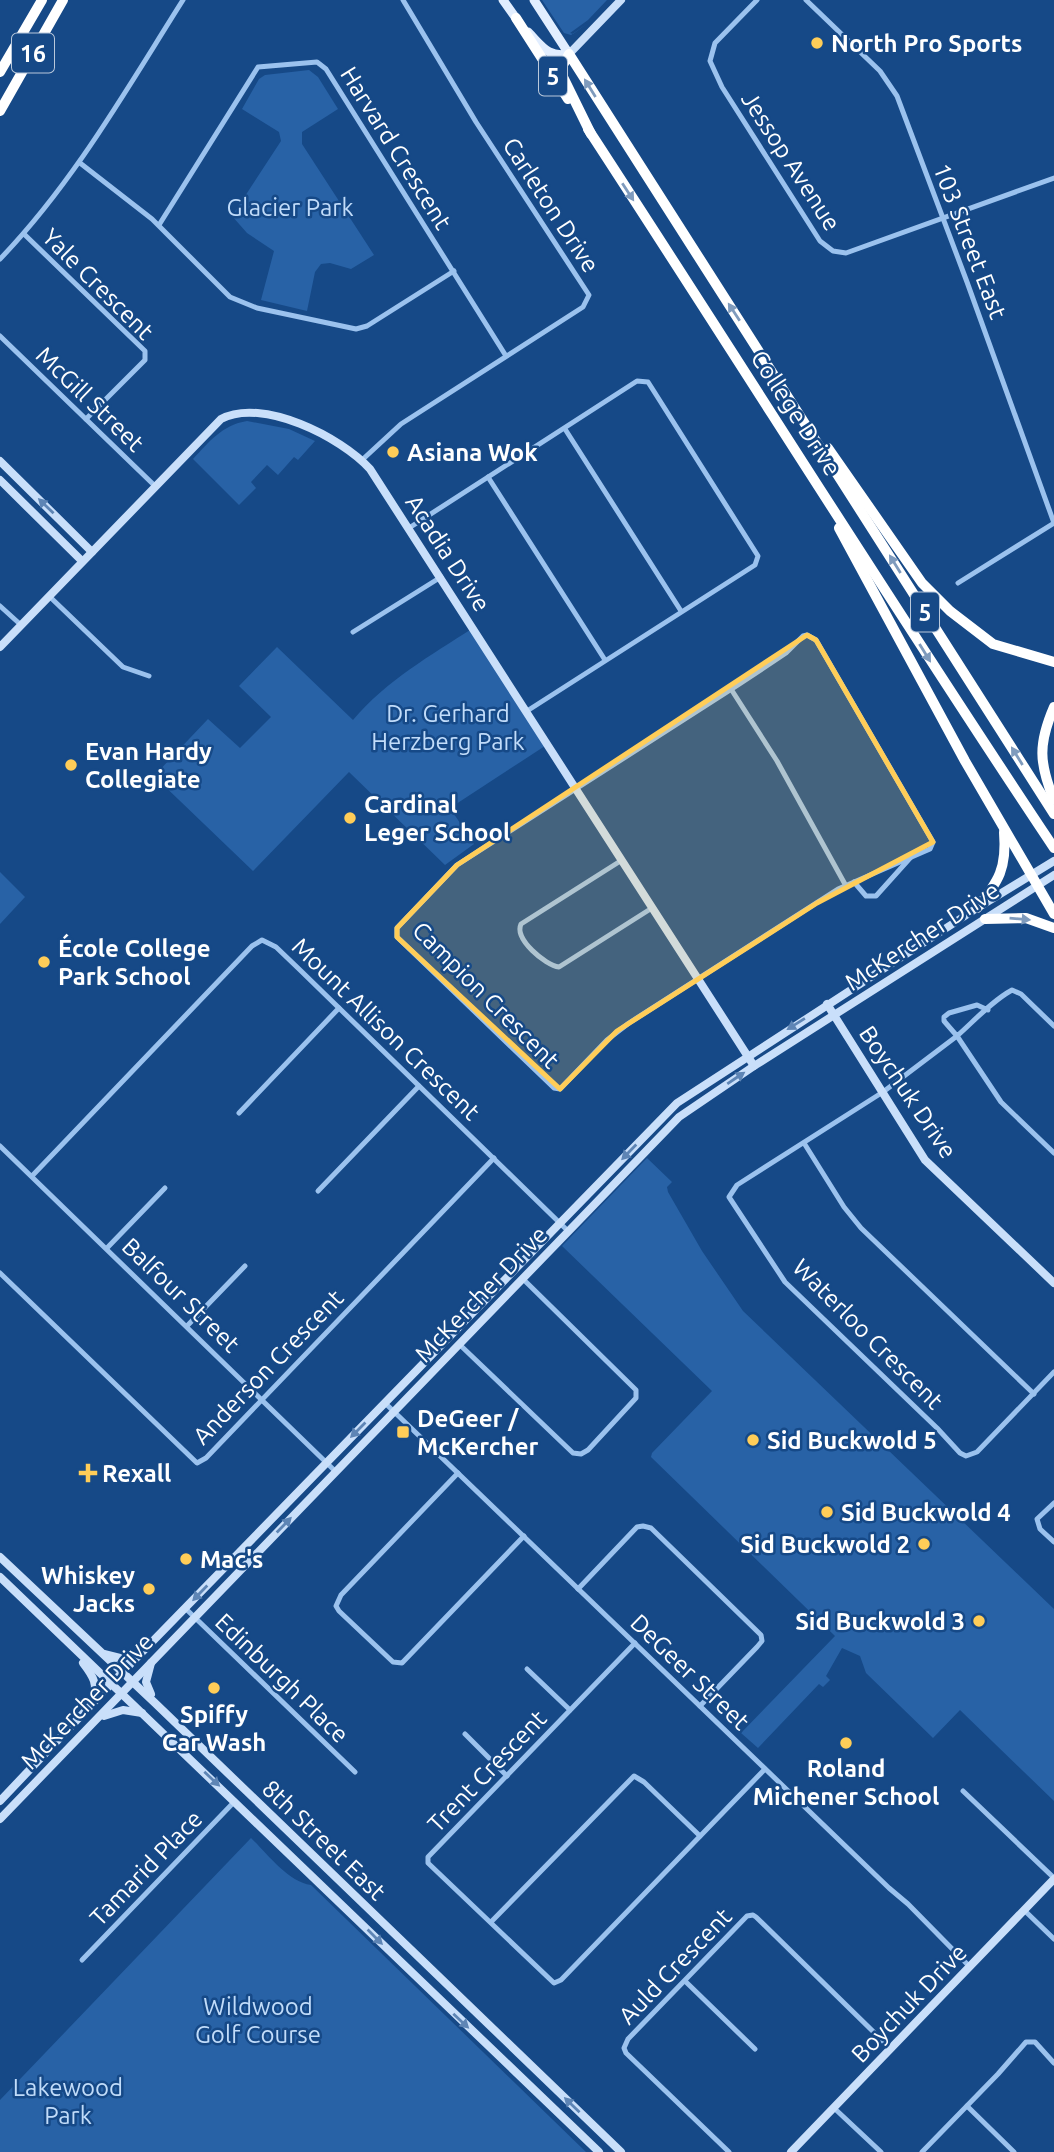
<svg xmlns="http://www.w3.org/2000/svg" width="1054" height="2152" viewBox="0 0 1054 2152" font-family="Ubuntu,sans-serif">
<rect width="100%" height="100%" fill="#164987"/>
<g fill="#2862a6">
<polygon points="542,0 607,0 588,20 570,33 573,34 588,23 571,35 564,33"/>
<polygon points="309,70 318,77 338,109 302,132 302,144 374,255 351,269 330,263 321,264 315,272 307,311 261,300 274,251 247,233 232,216 281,141 279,132 242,109 259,79 265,75"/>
<path d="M247,421l42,8 26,12 -17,19 -4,-3 -16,18 -11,-10 -16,17 5,6 -17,17 -46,-46c16,-17 29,-34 54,-38z"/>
<path d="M473,628l75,116 -98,64 24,36 -29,21 -96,-93 -96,99 -99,-95 54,-57 32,29 31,-31 -32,-31 38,-39 76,73c34,-40 77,-64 120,-92z"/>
<polygon points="0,872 25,897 0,924"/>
<polygon points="647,1158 672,1182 667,1187 668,1192 702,1251 743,1311 1054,1609 1054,1801 960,1710 933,1738 866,1673 860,1656 842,1648 826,1676 830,1680 823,1687 819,1684 758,1748 741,1733 835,1636 651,1457 652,1453 712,1391 562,1246"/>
<path d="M251,1838c17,16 36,43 60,47l275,267h-586v-52z"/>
</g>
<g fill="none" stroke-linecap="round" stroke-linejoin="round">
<g stroke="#9bc2ee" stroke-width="5">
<polyline points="757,0 715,43 710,61 722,87 820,241 833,251 846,253 1054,178"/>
<polyline points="806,0 880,71 897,96 967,282 1054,523"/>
<polyline points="80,163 152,219 230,297 257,308 356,329 367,326 454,271"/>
<polyline points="159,225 258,67 317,62 326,69 506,356"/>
<polyline points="24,234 145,351 145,360 86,419"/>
<path d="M0,259c74,-77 126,-169 183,-259"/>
<polyline points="0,336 155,486"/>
<polyline points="565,429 681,611"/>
<polyline points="362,460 401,424 583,307 589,295 476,122 403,0"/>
<polyline points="488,477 605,660"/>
<polyline points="409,528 637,381 648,382 655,393 758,556 755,565 527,711"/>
<polyline points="958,583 1054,523"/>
<polyline points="49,596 123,667 149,676"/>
<polyline points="0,606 21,625"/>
<polyline points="353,632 441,577"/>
<polygon points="807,635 816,640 933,842 930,849 838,889 629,1023 607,1040 560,1089 554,1088 397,937 397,928 457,865 738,685 786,653 803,636"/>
<polyline points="731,689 777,761 846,886"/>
<path d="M622,860l-101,64c-7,15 24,41 38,43l93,-59"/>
<polyline points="854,882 866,896 876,896 911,857"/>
<path d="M988,1010l-11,-5 -28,8 -5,4v4l13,15c17,-15 35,-35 55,-46l9,4 33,32"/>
<polyline points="239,1113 339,1008"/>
<polyline points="804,1143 844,1207 861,1228 1034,1394"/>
<polyline points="0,1146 335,1471"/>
<polyline points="1054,1153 1001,1102 957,1036 883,1092 737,1185 729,1197 785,1282 937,1428 960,1453 966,1456 977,1452 1054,1372"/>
<polyline points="32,1176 252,946 262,940 276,947 300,970 568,1231"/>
<polyline points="318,1191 419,1086"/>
<polyline points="107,1248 165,1188"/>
<polyline points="0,1273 197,1463 206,1458 494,1158"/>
<polyline points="187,1326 245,1266"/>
<polyline points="459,1344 573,1453 581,1454 588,1450 636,1398 636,1390 522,1278"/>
<polyline points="385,1403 889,1888 908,1904 970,1967"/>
<polyline points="458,1473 341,1595 336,1606 339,1611 393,1662 402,1663 524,1536"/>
<polyline points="1054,1503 1037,1519 1040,1529 1054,1542"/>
<polyline points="578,1589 637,1527 643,1526 651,1528 761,1635 762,1641 757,1647 700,1706"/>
<polyline points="185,1608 355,1772"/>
<polyline points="635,1643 428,1857 428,1863 554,1983 561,1980 765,1769"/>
<polyline points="527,1669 570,1710"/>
<polyline points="465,1734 507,1776"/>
<polyline points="963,1791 1054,1878"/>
<polyline points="1024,1910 1054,1939"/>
<polyline points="491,1922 634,1776 644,1782 700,1836"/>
<polyline points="82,1960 235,1801"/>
<polyline points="686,1982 755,2049"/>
<polyline points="967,2106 1014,2152"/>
<polyline points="834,2108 881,2152"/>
<polyline points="729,2152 626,2053 624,2048 628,2039 747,1916 753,1915 756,1917 891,2049"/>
<polyline points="922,2152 998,2074 1026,2042 1035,2042 1054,2063"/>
</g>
<g stroke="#c9dffa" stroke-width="8">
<polyline points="569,54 621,0"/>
<polyline points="0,461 92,552"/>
<polyline points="0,480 82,561"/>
<path d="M0,647l221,-228c41,-22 120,18 149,50l384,597"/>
<polyline points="827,1004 925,1160 1054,1283"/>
<polyline points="0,1557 155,1703 621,2152"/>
<polyline points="0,1577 599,2152"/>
<polyline points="104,1654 124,1659 138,1656"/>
<path d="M83,1663c10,13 16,22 9,38"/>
<polyline points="151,1663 146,1682 151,1694"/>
<polyline points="104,1716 123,1710 142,1713"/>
<polyline points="0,1801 111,1684 677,1103 977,908 1054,861"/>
<polyline points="0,1819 679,1117 754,1066 1054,875"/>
<polyline points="791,2152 1054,1879"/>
</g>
<g stroke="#e2eeff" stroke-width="9">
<polyline points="503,0 518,21"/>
<path d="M528,32c14,14 20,26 41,22l-35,-54"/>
</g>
<g stroke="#fff" stroke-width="10">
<polyline points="516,18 568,99"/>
<polyline points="0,72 42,0"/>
<polyline points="0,111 63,0"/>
<path d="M588,129c156,239 307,481 466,719"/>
<polyline points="591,134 563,77 562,67 569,54 1054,814"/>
<polyline points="828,448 922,583 950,611 993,644 1054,662"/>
<polyline points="839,528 965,761 1054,914"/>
<path d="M1054,707c-16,37 -15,56 0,93"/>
<path d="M977,908c22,-27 30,-40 27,-76"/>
<polyline points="985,919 1026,918 1054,928"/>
</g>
</g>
<defs><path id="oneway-solid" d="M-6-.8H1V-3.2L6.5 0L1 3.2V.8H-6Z" transform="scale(1.75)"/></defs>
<g fill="#7f9bbd">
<use href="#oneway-solid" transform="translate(590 88) rotate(-122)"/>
<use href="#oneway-solid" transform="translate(628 192) rotate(57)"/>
<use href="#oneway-solid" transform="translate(734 312) rotate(-123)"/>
<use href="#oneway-solid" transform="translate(895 564) rotate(-122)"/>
<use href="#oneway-solid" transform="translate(925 653) rotate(58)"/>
<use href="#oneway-solid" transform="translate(1017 756) rotate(-122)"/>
<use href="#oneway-solid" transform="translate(1020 919) rotate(5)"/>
</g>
<g fill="#5e85b5">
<use href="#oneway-solid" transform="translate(46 506) rotate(-136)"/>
<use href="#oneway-solid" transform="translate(796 1024) rotate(148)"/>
<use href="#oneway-solid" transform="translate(736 1078) rotate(-34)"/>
<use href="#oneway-solid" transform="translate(629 1152) rotate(134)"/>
<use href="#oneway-solid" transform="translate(358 1430) rotate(135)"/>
<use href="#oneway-solid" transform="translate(284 1525) rotate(-46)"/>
<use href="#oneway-solid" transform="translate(200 1593) rotate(134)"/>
<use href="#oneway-solid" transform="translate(212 1779) rotate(43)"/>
<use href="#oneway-solid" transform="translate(375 1937) rotate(45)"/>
<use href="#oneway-solid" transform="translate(461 2021) rotate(43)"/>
<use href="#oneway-solid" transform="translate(572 2105) rotate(-136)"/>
</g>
<path fill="#ffcd58" fill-opacity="0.2" stroke="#ffcd58" stroke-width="5" stroke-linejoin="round" d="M807,635l9,5 117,202 -116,61 -200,128 -57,58 -163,-152v-9l60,-63z"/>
<g fill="#ffcd58" stroke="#164987" stroke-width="2.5">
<circle cx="817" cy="43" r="7"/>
<circle cx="393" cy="452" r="7"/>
<circle cx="71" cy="765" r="7"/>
<circle cx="350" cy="818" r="7"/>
<circle cx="44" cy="962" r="7"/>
<rect x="396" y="1425" width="14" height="14" rx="3.5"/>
<circle cx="753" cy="1440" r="7"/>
<path d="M84.5 1462.5h7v7h7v7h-7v7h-7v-7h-7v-7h7z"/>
<circle cx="827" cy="1512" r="7"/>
<circle cx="924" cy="1544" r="7"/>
<circle cx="186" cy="1559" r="7"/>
<circle cx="149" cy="1589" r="7"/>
<circle cx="979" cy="1621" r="7"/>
<circle cx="214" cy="1688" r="7"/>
<circle cx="846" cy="1743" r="7"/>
</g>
<g text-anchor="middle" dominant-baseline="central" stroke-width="5" stroke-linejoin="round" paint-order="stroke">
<g fill="#164987" stroke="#b9c8db" stroke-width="2">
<rect x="12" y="33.5" width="42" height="39" rx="5"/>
<rect x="539" y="56.5" width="28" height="39" rx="5"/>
<rect x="911" y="592.5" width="28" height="39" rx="5"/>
</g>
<g font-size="23" font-weight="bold" fill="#fff">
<text x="33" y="53">16</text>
<text x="553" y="76">5</text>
<text x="925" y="612">5</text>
</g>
<g font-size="24" font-weight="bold" fill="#fff" stroke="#164987" text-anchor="start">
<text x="831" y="43">North Pro Sports</text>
<text x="407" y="452">Asiana Wok</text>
<text x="85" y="751">Evan Hardy<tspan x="85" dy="28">Collegiate</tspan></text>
<text x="364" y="804">Cardinal<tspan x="364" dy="28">Leger School</tspan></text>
<text x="58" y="948">École College<tspan x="58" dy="28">Park School</tspan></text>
<text x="417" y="1418">DeGeer /<tspan x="417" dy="28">McKercher</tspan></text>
<text x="767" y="1440">Sid Buckwold 5</text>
<text x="102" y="1473">Rexall</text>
<text x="841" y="1512">Sid Buckwold 4</text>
<text x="910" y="1544" text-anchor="end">Sid Buckwold 2</text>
<text x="200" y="1559">Mac's</text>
<text x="135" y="1575" text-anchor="end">Whiskey<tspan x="135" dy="28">Jacks</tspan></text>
<text x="965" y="1621" text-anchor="end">Sid Buckwold 3</text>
<text x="214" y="1714" text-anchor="middle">Spiffy<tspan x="214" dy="28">Car Wash</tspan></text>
<text x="846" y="1768" text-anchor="middle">Roland<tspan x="846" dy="28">Michener School</tspan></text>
</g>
<g font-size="24" fill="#fff" stroke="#164987">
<text transform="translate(396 148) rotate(58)">Harvard Crescent</text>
<text transform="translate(791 161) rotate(57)">Jessop Avenue</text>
<text transform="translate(551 205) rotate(57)">Carleton Drive</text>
<text transform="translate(970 241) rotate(69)">103 Street East</text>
<text transform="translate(98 284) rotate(45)">Yale Crescent</text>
<text transform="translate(90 399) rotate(44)">McGill Street</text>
<text transform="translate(796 413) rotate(57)">College Drive</text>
<text transform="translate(448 553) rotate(57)">Acadia Drive</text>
<text transform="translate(922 936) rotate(-33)">McKercher Drive</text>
<text transform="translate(486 995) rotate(45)">Campion Crescent</text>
<text transform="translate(386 1029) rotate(44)">Mount Allison Crescent</text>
<text transform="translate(908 1092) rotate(56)">Boychuk Drive</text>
<text transform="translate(481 1294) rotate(-46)">McKercher Drive</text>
<text transform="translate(181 1295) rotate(44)">Balfour Street</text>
<text transform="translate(868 1334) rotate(45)">Waterloo Crescent</text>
<text transform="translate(268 1367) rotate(-46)">Anderson Crescent</text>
<text transform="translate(690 1672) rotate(44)">DeGeer Street</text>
<text transform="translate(282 1678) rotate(44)">Edinburgh Place</text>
<text transform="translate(87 1701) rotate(-46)">McKercher Drive</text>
<text transform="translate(487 1771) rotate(-46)">Trent Crescent</text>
<text transform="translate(324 1840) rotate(44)">8th Street East</text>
<text transform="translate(146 1868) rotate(-46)">Tamarid Place</text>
<text transform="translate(675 1966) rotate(-46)">Auld Crescent</text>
<text transform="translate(909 2003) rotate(-46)">Boychuk Drive</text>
</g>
<g font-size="24" fill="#c1dcfa" stroke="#164987">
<text x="290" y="207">Glacier Park</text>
<text x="448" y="713">Dr. Gerhard<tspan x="448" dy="28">Herzberg Park</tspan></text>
<text x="258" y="2006">Wildwood<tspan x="258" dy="28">Golf Course</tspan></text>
<text x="68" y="2087">Lakewood<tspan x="68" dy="28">Park</tspan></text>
</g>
</g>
</svg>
